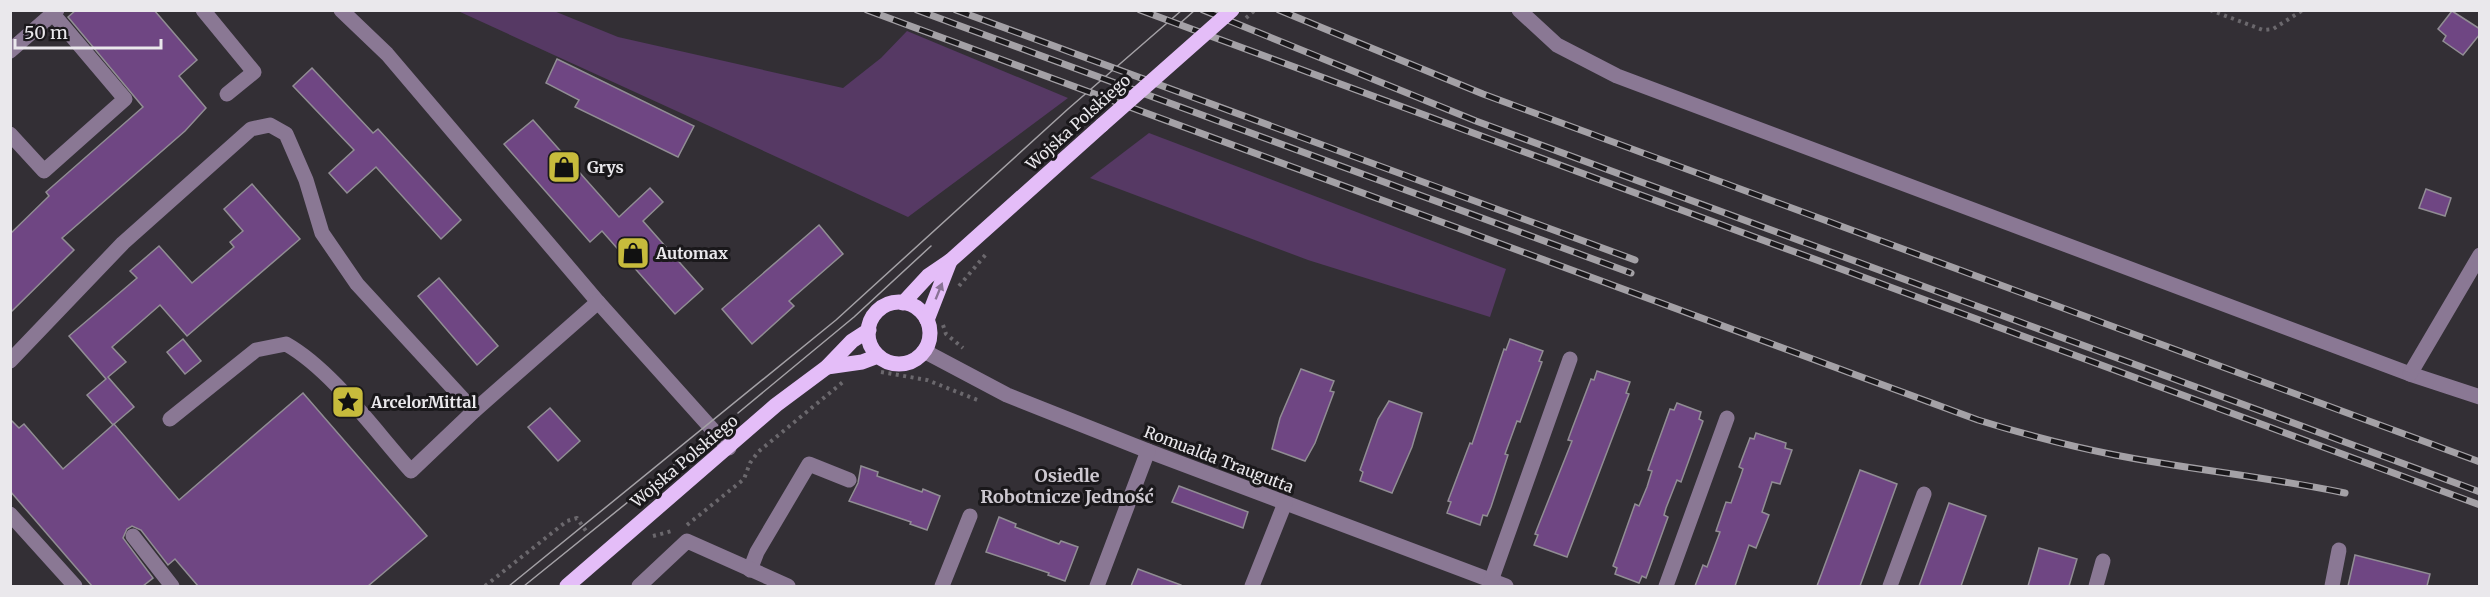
<svg xmlns="http://www.w3.org/2000/svg" width="2490" height="597" viewBox="0 0 2490 597" font-family="Merriweather,serif">
<rect width="100%" height="100%" fill="#332f35"/>
<g fill="#563964">
<polygon points="458,11 554,11 618,37 843,88 881,58 907,31 1068,98 908,217"/>
<polygon points="1149,133 1506,269 1490,317 1308,260 1090,178"/>
</g>
<g fill="#6f4683" stroke="#918d94" stroke-width="1.5">
<polygon points="76,10 154,10 197,60 179,76 206,108 185,131 62,238 74,250 10,313 10,234 49,196 46,192 143,107 68,17"/>
<polygon points="2452,11 2480,29 2480,34 2463,55 2443,41 2446,36 2438,29"/>
<polygon points="557,59 694,126 678,157 575,107 579,100 546,83"/>
<polygon points="312,68 373,133 378,129 461,220 441,239 376,167 347,193 329,173 354,150 293,86"/>
<polygon points="533,120 619,217 650,188 663,202 643,221 703,289 675,314 602,231 590,242 504,144"/>
<polygon points="252,184 300,239 187,336 160,305 112,347 126,362 108,377 134,407 113,425 87,395 106,379 69,336 137,278 130,271 159,246 192,283 234,247 230,242 243,231 224,209"/>
<polygon points="2426,189 2451,198 2445,216 2419,208"/>
<polygon points="819,225 843,254 789,301 794,306 752,344 722,309"/>
<polygon points="439,278 498,346 477,365 418,296"/>
<polygon points="183,339 201,361 185,374 167,352"/>
<polygon points="1510,339 1543,351 1539,361 1542,362 1520,422 1517,421 1505,454 1508,455 1491,507 1487,516 1483,515 1480,525 1447,513 1451,502 1448,501 1470,443 1472,444 1504,349 1506,350"/>
<polygon points="1301,369 1334,381 1330,391 1334,392 1315,443 1305,461 1272,449 1280,418"/>
<polygon points="1597,371 1630,382 1626,393 1629,394 1567,557 1534,545 1538,535 1535,534 1572,441 1568,440 1572,429 1591,379 1594,380"/>
<polygon points="303,393 427,536 368,586 198,586 175,559 168,565 141,530 132,526 127,529 123,538 153,578 143,586 92,586 10,491 10,419 19,428 24,424 63,469 114,424 179,500"/>
<polygon points="1389,401 1422,413 1412,447 1392,493 1360,481 1363,472 1360,470 1378,419"/>
<polygon points="1677,403 1701,412 1699,419 1703,421 1681,482 1677,480 1666,508 1664,515 1668,517 1646,578 1642,576 1639,583 1615,574 1617,568 1613,566 1635,504 1639,506 1647,487 1652,471 1648,470 1670,409 1674,410"/>
<polygon points="550,408 580,441 558,461 528,427"/>
<polygon points="1756,433 1786,443 1785,448 1792,450 1780,484 1772,482 1762,512 1769,515 1756,548 1749,545 1735,586 1695,586 1703,565 1707,567 1720,532 1716,531 1726,502 1731,503 1741,475 1743,469 1739,467 1750,438 1754,439"/>
<polygon points="861,466 878,472 877,476 922,492 923,489 940,496 927,530 910,524 911,522 849,501 858,483"/>
<polygon points="1860,470 1897,484 1860,586 1817,586"/>
<polygon points="1179,486 1248,512 1243,528 1172,502"/>
<polygon points="1949,503 1986,516 1967,569 1961,586 1919,586"/>
<polygon points="999,517 1016,524 1015,527 1059,544 1061,541 1078,547 1065,581 1048,575 1049,573 986,552"/>
<polygon points="2039,548 2077,559 2069,586 2028,586"/>
<polygon points="2355,555 2430,574 2427,586 2348,586"/>
<polygon points="1138,569 1181,585 1181,586 1131,586"/>
</g>
<g fill="none" stroke-linecap="round" stroke-linejoin="round">
<g stroke="#6b686d" stroke-width="4" stroke-dasharray="3 4.5" stroke-linecap="butt">
<polyline points="2210,10 2263,30 2273,29 2303,10"/>
<polyline points="959,286 987,253"/>
<polyline points="943,325 946,334 963,348"/>
<polyline points="881,372 927,380 980,401"/>
<polyline points="687,525 744,479 750,463 758,452 843,382"/>
<polyline points="653,536 672,531"/>
<polyline points="485,586 567,521 577,518 588,534"/>
</g>
<g stroke="#8a7894" stroke-width="15">
<polyline points="203,10 254,72 227,94"/>
<polyline points="341,10 387,54 598,302 729,448"/>
<polyline points="1519,10 1557,45 1617,76 2410,374 2480,397"/>
<polyline points="10,51 57,10"/>
<polyline points="10,134 44,171 125,99 53,14"/>
<polyline points="924,351 1007,395 1148,451 1506,586"/>
<polyline points="10,361 123,243 251,129 270,125 286,134 306,180 322,233 357,284 474,411"/>
<polyline points="2410,374 2480,255"/>
<path d="M170,419l86,-69 30,-6c46,26 89,87 125,127l63,-60 124,-109"/>
<polyline points="10,514 75,586"/>
<polyline points="133,536 172,586"/>
<polyline points="750,570 757,552 809,464 849,480"/>
<polyline points="1491,581 1570,359"/>
<polyline points="639,586 687,541 788,586"/>
<polyline points="942,586 970,516"/>
<polyline points="1097,586 1148,451"/>
<polyline points="1252,586 1285,503"/>
<polyline points="1666,586 1727,418"/>
<polyline points="1890,586 1924,494"/>
<polyline points="2096,586 2103,561"/>
<polyline points="2332,586 2339,550"/>
</g>
<g stroke="#e4bdf8" stroke-width="15">
<circle cx="899" cy="333" r="31"/>
<polyline points="903,303 928,276 950,261 1102,125"/>
<polyline points="927,320 950,261"/>
<polyline points="827,367 862,362 878,356"/>
<polyline points="567,586 776,405 827,367 852,341 869,330"/>
</g>
<g stroke="#a4a1a6" stroke-width="1.5">
<polyline points="1177,26 1195,10"/>
<polyline points="738,413 854,317 931,246"/>
<polyline points="509,586 836,320 1068,109 1182,10"/>
<polyline points="524,586 722,426"/>
</g>
<defs>
<g id="rail">
<path d="M867,10l1111,410c45,14 91,26 137,35 77,15 154,22 230,38"/>
<polyline points="917,10 1631,273"/>
<polyline points="956,10 1635,260"/>
<polyline points="1140,10 2480,505"/>
<polyline points="1203,10 1476,121 2480,492"/>
<polyline points="1279,10 1483,94 2480,462"/>
</g>
</defs>
<use href="#rail" stroke="#a4a1a6" stroke-width="7"/>
<use href="#rail" stroke="#1a181b" stroke-width="4.5" stroke-dasharray="14" stroke-linecap="butt"/>
<polyline stroke="#6b686d" stroke-width="4" stroke-dasharray="3 4.5" stroke-linecap="butt" points="1246,18 1255,10"/>
<polyline stroke="#e4bdf8" stroke-width="15" points="1102,125 1232,10"/>
</g>
<defs><path id="oneway-solid" d="M-6-.8H1V-3.2L6.5 0L1 3.2V.8H-6Z" transform="scale(1.5)"/></defs>
<use fill="#897395" href="#oneway-solid" transform="translate(939 291) rotate(-68)"/>
<defs>
<symbol id="shop-square" viewBox="-11 -11 22 22"><rect x="-9" y="-9" width="18" height="18" rx="4" fill="#c7bb3c" stroke="#1a181b"/><path d="M-5-2.5h2.3a2.7 3.5 0 0 1 5.4 0H5L5.5 6h-11ZM-1.5-2.5h3a1.5 2.3 0 0 0-3 0Z" fill="#111"/></symbol>
<symbol id="sight-square" viewBox="-11 -11 22 22"><rect x="-9" y="-9" width="18" height="18" rx="4" fill="#c7bb3c" stroke="#1a181b"/><path d="M0-6L1.8-2.2L6-1.7L2.9 1.2L3.7 5.4L0 3.3L-3.7 5.4L-2.9 1.2L-6-1.7L-1.8-2.2Z" fill="#111"/></symbol>
</defs>
<g fill-rule="evenodd">
<use href="#shop-square" x="545" y="148" width="38" height="38"/>
<use href="#shop-square" x="614" y="234" width="38" height="38"/>
<use href="#sight-square" x="329" y="383" width="38" height="38"/>
</g>
<g text-anchor="middle" dominant-baseline="central" stroke-width="6" stroke-linejoin="round" paint-order="stroke">
<g font-size="16" fill="#eae8ec" stroke="#1a181b">
<text transform="translate(1078 122) rotate(-42)">Wojska Polskiego</text>
<text transform="translate(1219 459) rotate(21)">Romualda Traugutta</text>
<text transform="translate(684 461) rotate(-40)">Wojska Polskiego</text>
</g>
<g font-size="16" font-weight="bold" fill="#eae8ec" stroke="#1a181b" text-anchor="start">
<text x="587" y="167">Grys</text>
<text x="656" y="253">Automax</text>
<text x="371" y="402">ArcelorMittal</text>
</g>
<g font-size="18" font-weight="bold" fill="#cdc8d0" stroke="#1a181b">
<text x="1067" y="475">Osiedle<tspan x="1067" dy="21">Robotnicze Jedność</tspan></text>
</g>
</g>
<rect width="2490" height="597" fill="none" stroke="#eae8ec" stroke-width="24"/>
<path d="M15 39v9h146v-9" fill="none" stroke="#eae8ec" stroke-width="3"/>
<text x="24" y="39" font-size="18" fill="#eae8ec" stroke="#1a181b" stroke-width="4.5" paint-order="stroke">50 m</text>
</svg>
